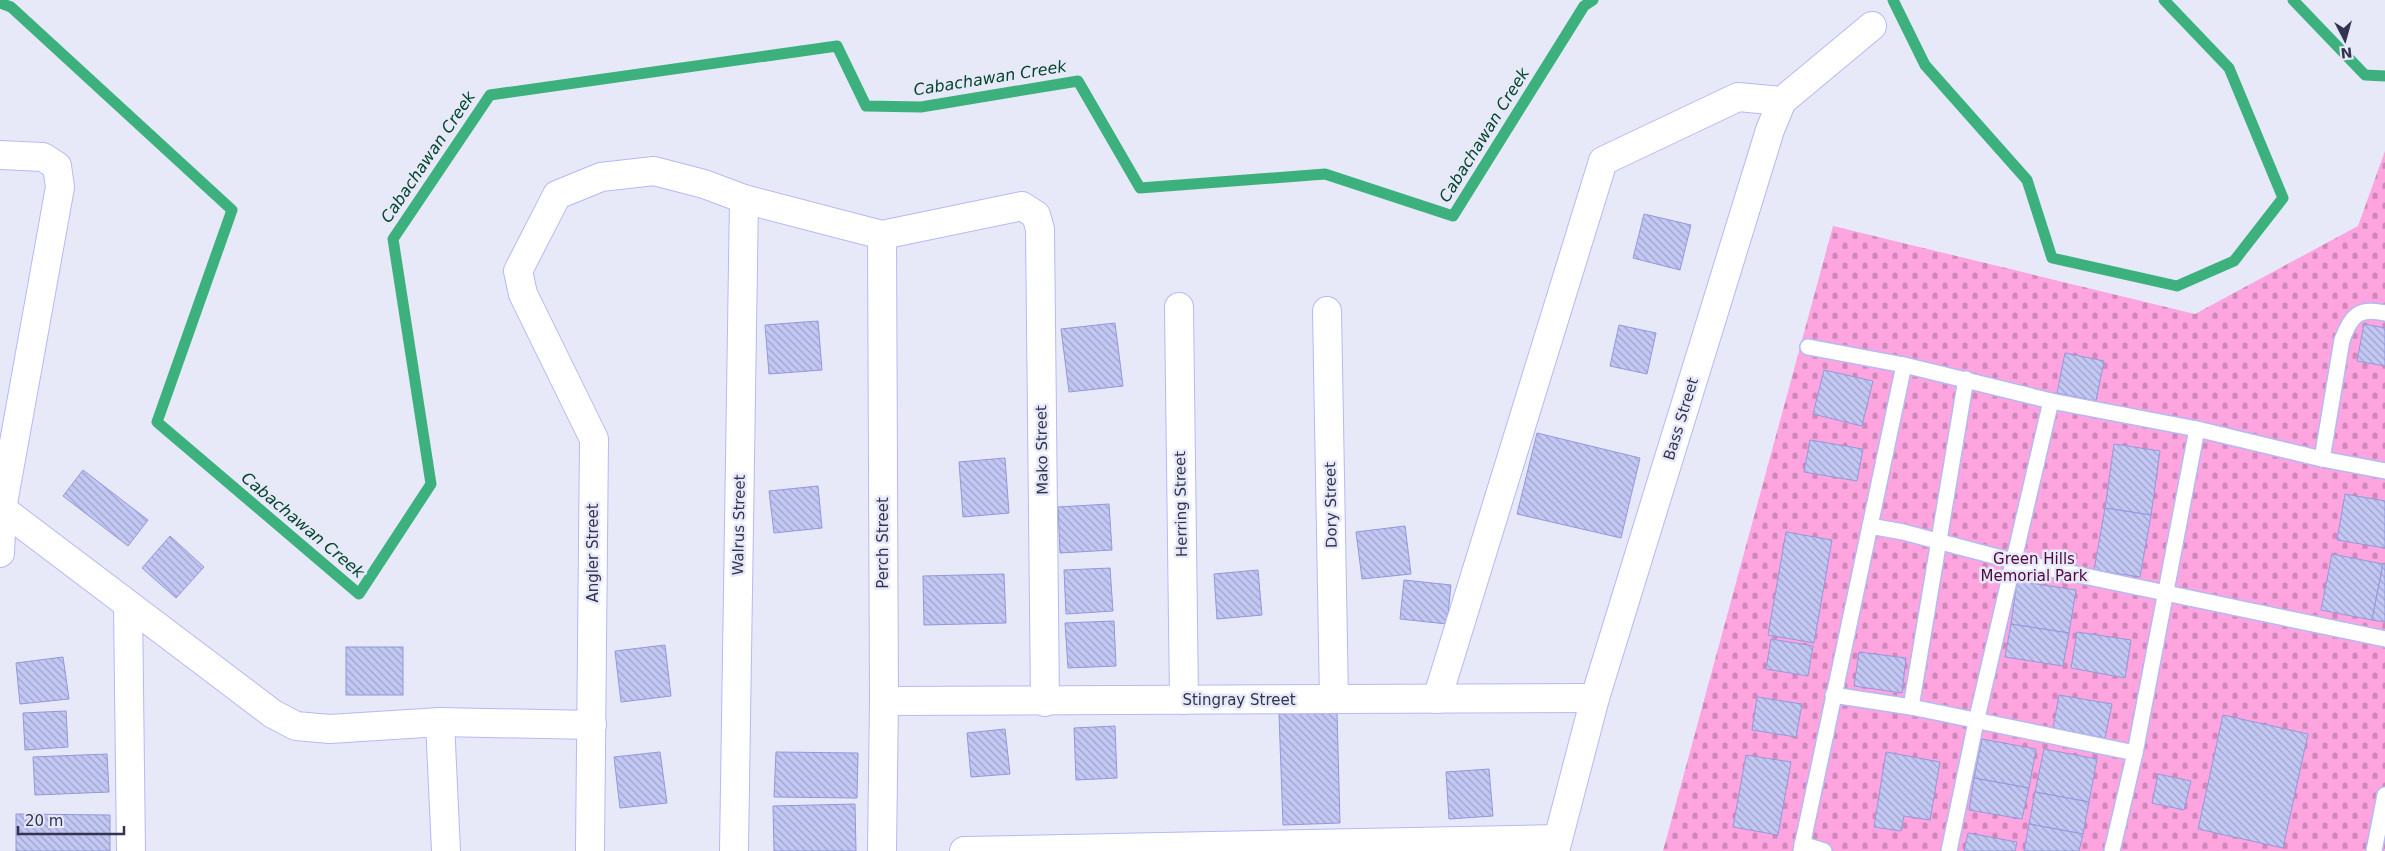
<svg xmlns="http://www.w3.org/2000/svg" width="2385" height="851" viewBox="0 0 2385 851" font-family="'DejaVu Sans',sans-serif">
<defs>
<pattern id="cemetery-stones" width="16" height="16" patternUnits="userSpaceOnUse" patternTransform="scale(1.25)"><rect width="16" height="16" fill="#fea5e0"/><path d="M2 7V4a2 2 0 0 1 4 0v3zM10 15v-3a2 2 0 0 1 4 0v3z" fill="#ce87b8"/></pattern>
<pattern id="building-back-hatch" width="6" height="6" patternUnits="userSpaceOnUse" patternTransform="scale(1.25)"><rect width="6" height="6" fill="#c3c7f3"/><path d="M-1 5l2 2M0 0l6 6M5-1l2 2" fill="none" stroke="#9fa2c7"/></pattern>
</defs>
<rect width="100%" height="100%" fill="#e7e9f8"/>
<polygon fill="url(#cemetery-stones)" points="2385,151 2385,851 1663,851 1833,226 2195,314 2358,226"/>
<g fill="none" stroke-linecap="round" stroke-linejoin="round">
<g stroke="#3cb17d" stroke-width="11">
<polyline points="1893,0 1925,65 2027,180 2052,258 2177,286 2234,261 2283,198 2229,68 2164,0"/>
<polyline points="2293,0 2365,75 2385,76"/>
<polyline points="0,3 11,7 232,210 157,422 359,594 431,484 393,239 490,95 837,46 866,106 921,107 1078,81 1140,188 1325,174 1453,216 1584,6 1593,0"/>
</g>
</g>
<g fill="url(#building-back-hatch)" stroke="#9398dd">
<polygon points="1644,214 1691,225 1680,270 1633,258"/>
<polygon points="818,321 822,370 769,374 765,325"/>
<polygon points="1115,323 1123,386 1069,392 1061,329"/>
<polygon points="2364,324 2385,328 2385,366 2357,361"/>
<polygon points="1619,325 1656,333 1647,374 1610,366"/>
<polygon points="2065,353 2104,361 2096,401 2057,393"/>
<polygon points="1824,370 1873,381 1862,426 1813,414"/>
<polygon points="1537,433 1640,458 1621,538 1517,514"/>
<polygon points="1810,440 1863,449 1857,481 1804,472"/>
<polygon points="2114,444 2160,451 2151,515 2105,508"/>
<polygon points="1005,458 1009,513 963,517 959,462"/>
<polygon points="83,470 148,520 128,546 63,496"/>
<polygon points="818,486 822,528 774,533 769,491"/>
<polygon points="2345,494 2385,501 2385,548 2337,540"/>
<polygon points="1109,504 1112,550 1060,553 1058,507"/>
<polygon points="2105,508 2151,515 2140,577 2094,570"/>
<polygon points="1405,526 1411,574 1362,579 1356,532"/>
<polygon points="1786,532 1832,540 1814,643 1768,635"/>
<polygon points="170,536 204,567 176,598 142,568"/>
<polygon points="2332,554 2383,564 2372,620 2321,610"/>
<polygon points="2383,564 2385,564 2385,622 2372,620"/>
<polygon points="1110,568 1113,611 1066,614 1064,570"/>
<polygon points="1258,570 1262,615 1217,619 1214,574"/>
<polygon points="1004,574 1006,623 924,625 923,576"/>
<polygon points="1404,580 1451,585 1447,624 1400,619"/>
<polygon points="2017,581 2076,590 2069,633 2011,624"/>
<polygon points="1114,621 1116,666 1068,668 1065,623"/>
<polygon points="2011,624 2069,633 2063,666 2005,657"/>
<polygon points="2077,632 2131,640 2125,678 2071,668"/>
<polygon points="1771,639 1813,646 1808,676 1766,669"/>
<polygon points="665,645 671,696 621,702 615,651"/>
<rect x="346" y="647" width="57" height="48"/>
<polygon points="1859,652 1906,658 1902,693 1854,686"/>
<polygon points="63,657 69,699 20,704 16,663"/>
<polygon points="2059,695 2112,704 2105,738 2053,728"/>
<polygon points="1757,697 1802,704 1796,737 1752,730"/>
<polygon points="66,711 68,747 25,750 23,713"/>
<polygon points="1337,712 1340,823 1283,825 1279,714"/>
<polygon points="2223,715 2308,734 2283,848 2198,829"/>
<polygon points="1115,726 1117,778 1076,780 1074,728"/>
<polygon points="1005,729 1010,774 971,777 967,733"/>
<polygon points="1982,739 2036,749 2029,788 1974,778"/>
<polygon points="2044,749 2097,759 2089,802 2035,792"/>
<polygon points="660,752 667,803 620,808 614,757"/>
<polygon points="776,752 858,753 857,798 774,797"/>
<polygon points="1886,752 1940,762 1930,820 1904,816 1901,831 1874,827"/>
<polygon points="107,754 109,792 35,795 33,757"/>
<polygon points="1746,755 1791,762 1778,835 1733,827"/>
<polygon points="1489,769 1493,816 1449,819 1446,772"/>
<polygon points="2158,774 2191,781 2184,810 2152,803"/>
<polygon points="1974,778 2029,788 2022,819 1969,810"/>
<polygon points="2035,792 2089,802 2083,834 2029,824"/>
<polygon points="855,804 856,851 774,851 773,806"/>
<polygon points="16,814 110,815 110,851 16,851"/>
<polygon points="2029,824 2083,834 2079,851 2024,851"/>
<polygon points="1968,833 2017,842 2015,851 1964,851"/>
</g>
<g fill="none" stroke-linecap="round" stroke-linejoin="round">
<defs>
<g id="service">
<polyline points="1808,347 1904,365 2051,401 2197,429 2322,459 2385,471"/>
<path d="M2322,459l20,-119c9,-24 16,-33 43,-27"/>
<polyline points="1870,526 1904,365"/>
<polyline points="1833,695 1911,707 2135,753"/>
<polyline points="1911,707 1966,379"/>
<polyline points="1802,844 1824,851"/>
<polyline points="1801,851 1870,526 1903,532 2013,561 2385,639"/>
<polyline points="1949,851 1976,722 2051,401"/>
<polyline points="2112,851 2135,753 2197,429"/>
<polyline points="2374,851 2385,795"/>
</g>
<g id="minor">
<polyline points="0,155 43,157 57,166 60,187 2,509 0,553"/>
<polyline points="1179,307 1184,700"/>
<polyline points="1327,311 1334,699"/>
<polyline points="2,509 273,714 296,726 330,729 440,722 592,725"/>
<polyline points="128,605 131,851"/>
<polyline points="1437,699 1603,161 1738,97 1782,101"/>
<polyline points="884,701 1595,698"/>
<polyline points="440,722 446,851"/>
<polyline points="590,851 594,439 523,294 518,271 557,195 601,177 654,171 704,184 744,199 882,235 1022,206 1036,215 1040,229 1045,702"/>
<polyline points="734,851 744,199"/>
<polyline points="882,851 884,701 882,235"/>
<polyline points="964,851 1558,839"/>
<polyline points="1555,851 1595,698 1770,130 1782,101 1872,26"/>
</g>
</defs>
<use href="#service" stroke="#b4baf3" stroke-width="18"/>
<use href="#minor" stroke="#b4baf3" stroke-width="30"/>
<use href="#service" stroke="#fff" stroke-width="15"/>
<use href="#minor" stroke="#fff" stroke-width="28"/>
</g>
<g text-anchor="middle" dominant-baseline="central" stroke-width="5" stroke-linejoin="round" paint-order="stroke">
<g font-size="15" fill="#323451" stroke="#e7e9f8">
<text transform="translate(1681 419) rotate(-73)">Bass Street</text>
<text transform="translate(1042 450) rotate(-91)">Mako Street</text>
<text transform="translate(1181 504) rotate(-91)">Herring Street</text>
<text transform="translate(1331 505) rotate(-91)">Dory Street</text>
<text transform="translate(739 525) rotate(-89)">Walrus Street</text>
<text transform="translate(883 543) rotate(-90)">Perch Street</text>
<text transform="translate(593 553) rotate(-90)">Angler Street</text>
<text x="1239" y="700">Stingray Street</text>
</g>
<g font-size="15" fill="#4d073c" stroke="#e7e9f8">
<text x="2034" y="559">Green Hills<tspan x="2034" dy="17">Memorial Park</tspan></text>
</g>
<g font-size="16" font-style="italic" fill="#00452b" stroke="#e7e9f8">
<text transform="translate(990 78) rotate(-9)">Cabachawan Creek</text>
<text transform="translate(1484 135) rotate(-58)">Cabachawan Creek</text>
<text transform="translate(428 157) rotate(-56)">Cabachawan Creek</text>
<text transform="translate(303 525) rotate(40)">Cabachawan Creek</text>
</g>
</g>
<g transform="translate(2345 40) rotate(174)" stroke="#e7e9f8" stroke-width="4" paint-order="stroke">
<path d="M0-4L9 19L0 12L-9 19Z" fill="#323451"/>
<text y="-8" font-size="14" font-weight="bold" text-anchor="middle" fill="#323451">N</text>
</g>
<path d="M18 826v8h106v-8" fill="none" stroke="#323451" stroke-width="2.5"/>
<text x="25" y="826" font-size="15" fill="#323451" stroke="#e7e9f8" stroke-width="4" paint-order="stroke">20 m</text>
</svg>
